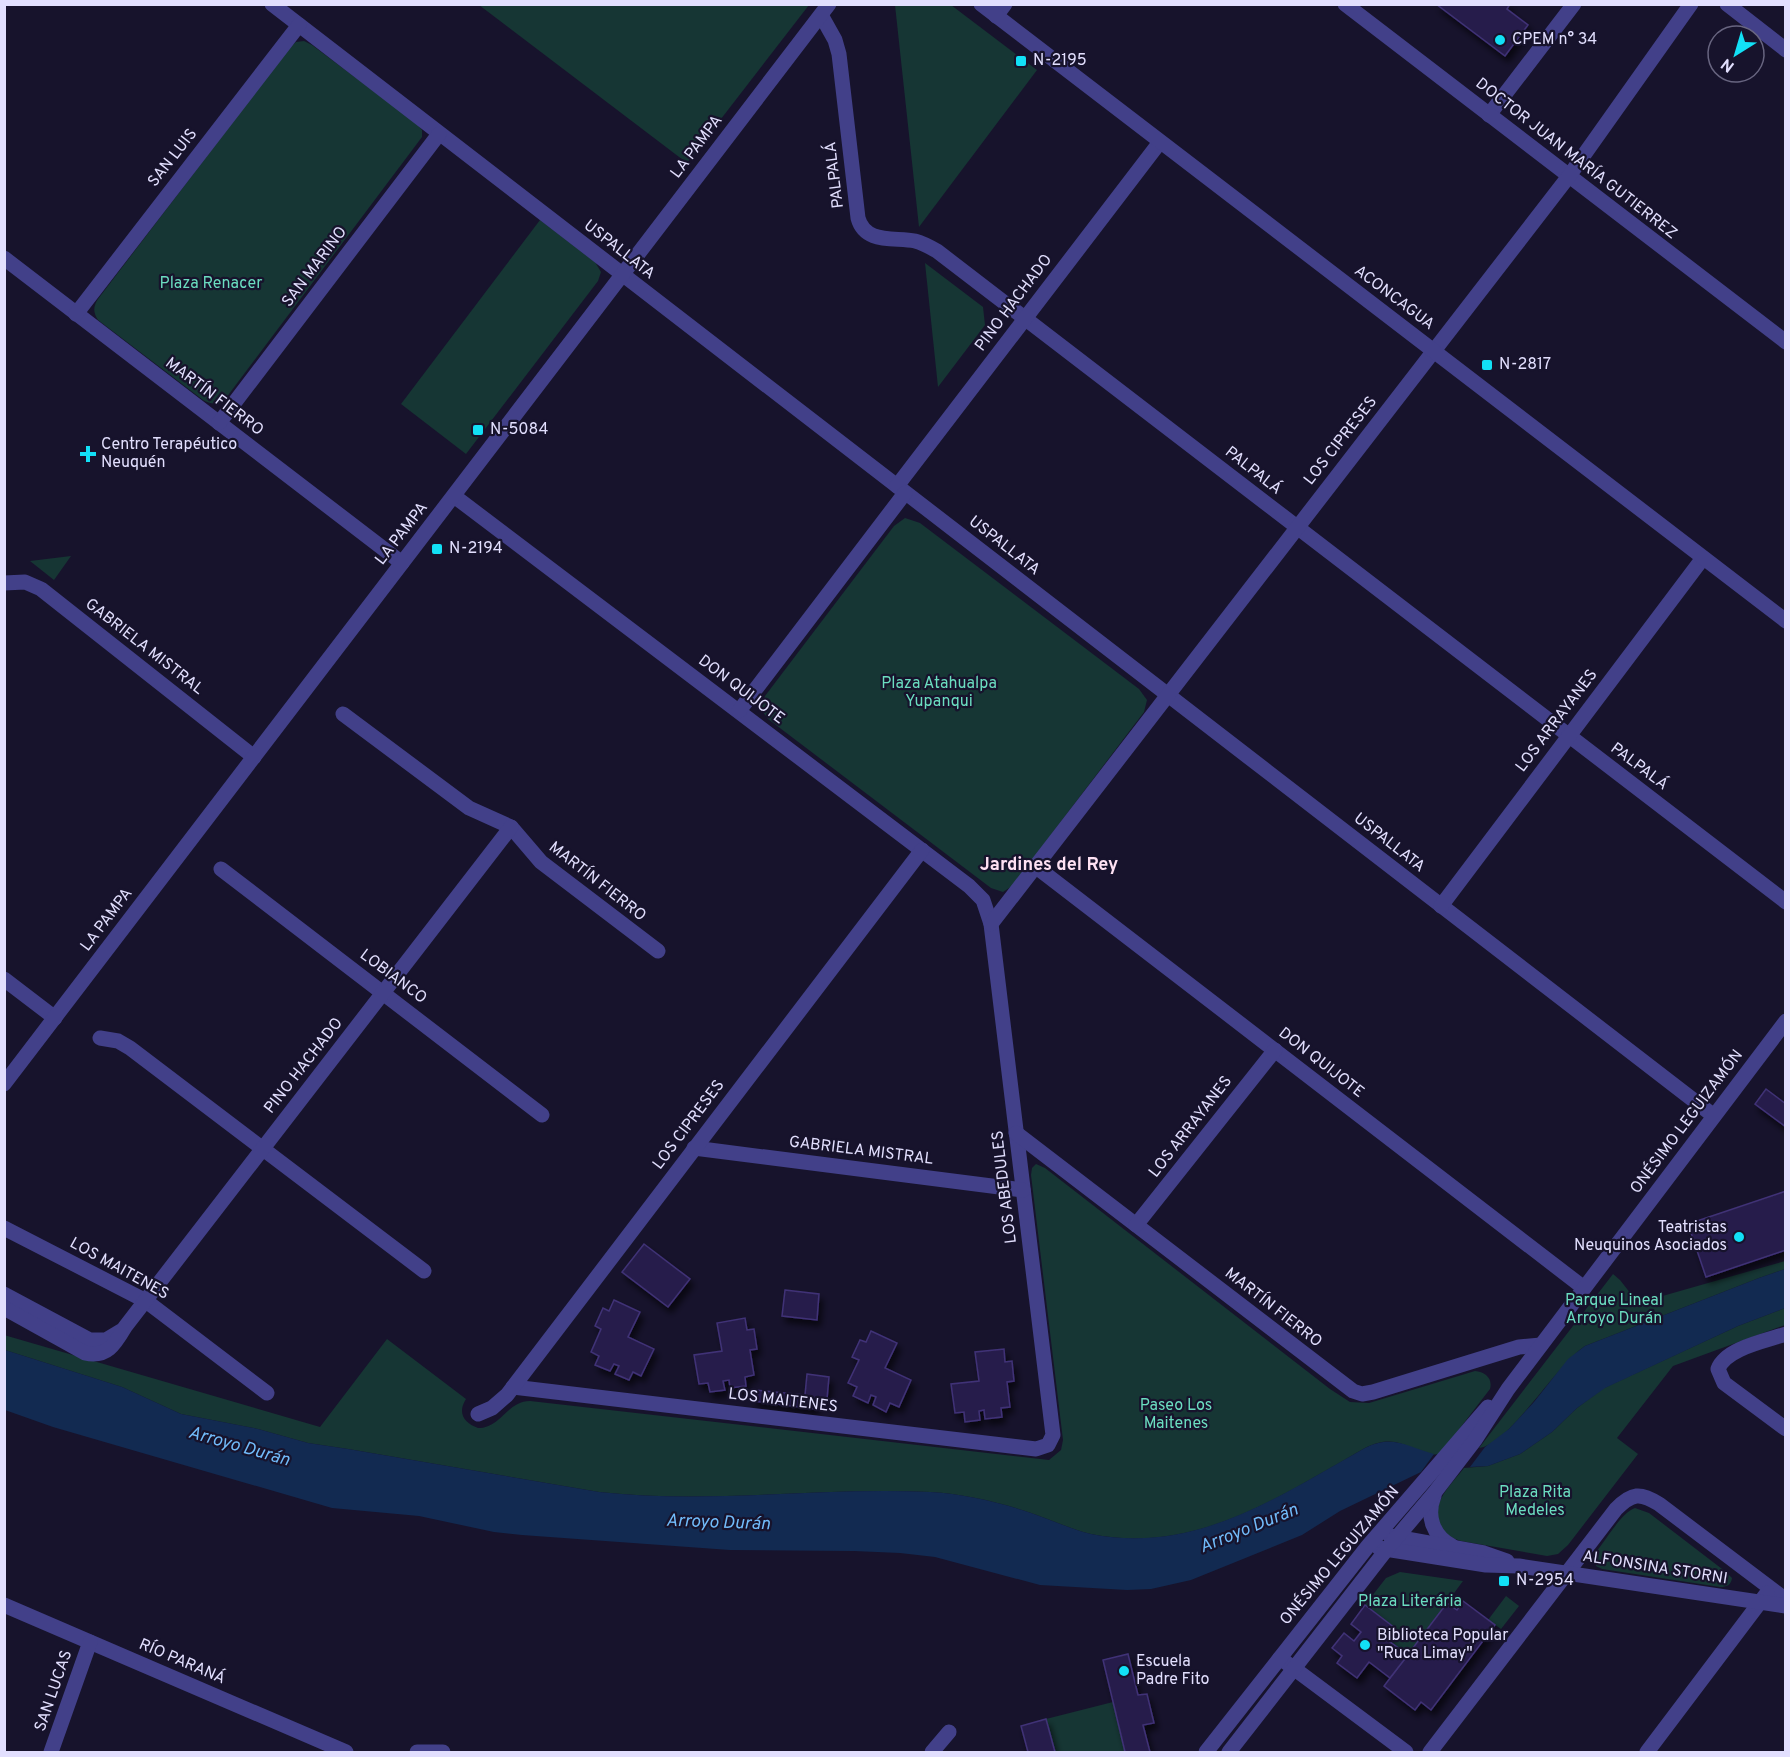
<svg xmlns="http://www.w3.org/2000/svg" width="1790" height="1757" viewBox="0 0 1790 1757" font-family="Overpass,sans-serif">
<defs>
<filter id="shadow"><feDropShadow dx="3.5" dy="6" stdDeviation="3" flood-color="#0009"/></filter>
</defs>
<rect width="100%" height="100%" fill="#17132c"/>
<g fill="#163634">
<polygon points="479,5 809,5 687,163"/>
<polygon points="895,5 951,5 1037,70 919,227"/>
<path d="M304,41l8,4 104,78 6,7v7l-196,261c-7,7 -15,7 -23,2l-105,-80c-5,-8 -5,-13 0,-21l192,-252 6,-5z"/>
<polygon points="540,220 595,262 601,272 598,281 466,454 401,404"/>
<polygon points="925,263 983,307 985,325 938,387"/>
<polygon points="905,518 920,523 1139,689 1147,700 1144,712 1012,886 1003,892 991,888 768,719 760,708 765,696 894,526"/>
<polygon points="71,556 54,580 30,561"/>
<path d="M1036,1164l9,4 285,221 20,13 19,1 106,-32c10,1 18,7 15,18l-50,65c-29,4 -37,-25 -75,-6 -86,49 -170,107 -274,86 -21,-5 -39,-14 -60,-21 -32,-11 -67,-19 -101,-21 -110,-5 -221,12 -331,0l-251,-43 -40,-6 -50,-14 -77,-15 -59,-27 -117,-37 -1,-15 316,92 67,-88 79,60c-9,14 -2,24 12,29 23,0 29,-27 52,-27l519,59 12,-10 2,-10 -32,-265 1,-7z"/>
<path d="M1785,1261v8l-26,9 -174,68c-31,21 -75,98 -106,102l134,-174 7,6 18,23z"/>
<path d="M1785,1308v17l-112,41 -56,72 21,16 -70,91 -10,9 -11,2 -86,-15c-10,-3 -18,-8 -22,-18 -7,-22 12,-38 25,-55l24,-2 32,-12 32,-22 25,-24 27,-20 134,-62z"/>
<path d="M1635,1508l14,5 77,59 6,6c-1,7 -5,9 -12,9l-118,-18 -6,-3 -2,-6 2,-8c10,-12 26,-40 39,-44z"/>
<polygon points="1400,1572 1463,1581 1408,1655 1386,1639 1394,1627 1365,1605 1386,1578"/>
<polygon points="1506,1596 1519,1606 1501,1629 1488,1620"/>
<polygon points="1113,1702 1125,1752 1055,1752 1046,1719"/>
</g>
<g fill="#122a51">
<polygon points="1785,1269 1785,1308 1738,1326 1605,1388 1577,1408 1552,1432 1520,1454 1488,1466 1470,1467 1485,1447 1509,1429 1534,1402 1568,1359 1585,1346 1759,1278"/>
<path d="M5,1350l117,37 59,27 77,15 50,14 40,6 251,43c110,12 220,-5 331,0 34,2 69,10 101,21 21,7 39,16 60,21 104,21 188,-38 274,-86 28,-14 42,-1 69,6l-13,18 -81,39 -38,24 -111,45 -40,9 -24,1 -87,-5 -105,-28 -35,-4 -46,-2 -124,-1 -208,-15 -28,-3 -75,-16 -87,-8 -279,-81 -48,-17z"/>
</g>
<g fill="#281f4c" stroke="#403277" stroke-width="1.5" filter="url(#shadow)">
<polygon points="1436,4 1510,4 1507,9 1528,25 1505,56"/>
<polygon points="1766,1089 1786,1104 1786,1127 1755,1104"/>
<polygon points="1786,1191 1786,1250 1706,1277 1688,1224"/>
<polygon points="644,1244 690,1279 668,1307 622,1272"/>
<polygon points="785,1290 819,1294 817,1320 782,1316"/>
<polygon points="614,1300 640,1312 628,1337 654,1349 641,1376 633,1372 629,1380 615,1374 619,1366 614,1364 610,1371 595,1365 599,1356 591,1352 601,1329 595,1326 603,1308 609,1311"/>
<polygon points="745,1318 747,1330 754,1329 757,1349 750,1350 754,1375 745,1377 746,1386 730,1388 729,1380 723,1381 725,1390 710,1392 708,1383 699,1384 694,1355 722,1351 717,1323"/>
<polygon points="871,1331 897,1343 885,1368 911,1380 899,1407 890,1403 886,1412 873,1405 876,1397 871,1395 868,1403 853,1396 857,1387 848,1383 859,1360 852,1357 860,1340 866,1342"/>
<polygon points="1004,1349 1005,1362 1012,1361 1014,1381 1007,1382 1010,1407 1001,1408 1002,1417 985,1419 984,1410 979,1411 980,1420 965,1422 964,1412 955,1413 951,1384 979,1381 975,1352"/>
<polygon points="807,1374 829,1377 827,1399 816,1398 815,1409 754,1401 755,1390 805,1395"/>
<polygon points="1463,1601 1495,1625 1431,1710 1421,1702 1415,1710 1384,1686 1447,1603 1457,1610"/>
<polygon points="1365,1605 1395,1628 1386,1639 1408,1655 1390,1678 1369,1662 1357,1678 1337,1663 1342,1656 1332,1648 1344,1633 1354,1641 1361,1632 1351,1624"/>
<polygon points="1128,1654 1138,1695 1147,1694 1154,1723 1143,1725 1150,1752 1125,1752 1103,1660"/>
<polygon points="1046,1719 1055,1752 1028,1752 1021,1726"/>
</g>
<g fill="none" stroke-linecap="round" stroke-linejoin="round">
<polyline stroke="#424089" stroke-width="15" points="1489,115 1574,4"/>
<g stroke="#424089" stroke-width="15">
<polyline points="272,4 1714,1116"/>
<polyline points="1345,4 1786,342"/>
<polyline points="1727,4 1786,50"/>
<path d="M821,15l14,25 4,14 19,164c7,26 36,19 57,23 8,2 15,6 22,10l849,651"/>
<polyline points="996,16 1005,4"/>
<polyline points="4,258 402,563"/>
<polyline points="76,314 299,25"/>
<polyline points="219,423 439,134"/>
<polyline points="897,486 1160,142"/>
<polyline points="454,496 969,886 983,900 991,924 1053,1435 1048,1445 1036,1449 513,1387"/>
<polyline points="4,583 25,582 41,589 254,757"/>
<polyline points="739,711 905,493"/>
<polyline points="343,714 469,808 511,827 541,862 658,951"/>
<polyline points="1035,866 1584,1288"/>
<polyline points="221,869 542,1115"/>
<polyline points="1441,906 1703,558"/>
<polyline points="991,924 1569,176 1691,4"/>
<polyline points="4,979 55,1018"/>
<polyline points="100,1038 118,1041 130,1048 424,1271"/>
<polyline points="1016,1133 1353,1391 1362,1394 1373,1392 1519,1347 1541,1345"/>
<polyline points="694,1148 1023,1190"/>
<polyline points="1136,1225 1275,1050"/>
<polyline points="4,1228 146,1301 267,1393"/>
<polyline points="4,1294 90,1340 106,1340 121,1331"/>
<path d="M4,1308l81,45c22,5 30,-9 40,-26l386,-500"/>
<path d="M1786,1334c-20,7 -60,14 -68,35l6,14 62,46"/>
<polyline points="478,1414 492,1408 507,1395 922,850"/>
<polyline points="4,1605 346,1752"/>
<polyline points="1280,1658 1406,1752"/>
<polyline points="51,1752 90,1642"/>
<polyline points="417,1752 443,1752"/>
<polyline points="932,1752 949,1732"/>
<path d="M1430,1752l186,-243c16,-16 24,-17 43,-5l127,96"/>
<polyline points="1647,1752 1767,1593"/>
</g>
<g stroke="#424089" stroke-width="15">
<polyline points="981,4 1786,621"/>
<polyline points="4,1084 829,4"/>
<path d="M1434,1496c-8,20 -1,40 18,50"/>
<polyline points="1390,1536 1484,1553 1507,1561"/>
<polyline points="1379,1548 1486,1565 1519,1566 1786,1606"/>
<polyline points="1206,1752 1368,1546 1488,1407"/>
<polyline points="1229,1752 1387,1549 1435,1492 1475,1440 1508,1389 1786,1021"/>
</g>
</g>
<g fill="#12e0f6" stroke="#17132c" stroke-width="2">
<circle cx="1500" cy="40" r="6"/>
<rect x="1015" y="55" width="12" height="12" rx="3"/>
<rect x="1481" y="359" width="12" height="12" rx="3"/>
<rect x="472" y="424" width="12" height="12" rx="3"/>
<path d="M85 445h6v6h6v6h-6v6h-6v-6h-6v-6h6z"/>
<rect x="431" y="543" width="12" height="12" rx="3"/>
<circle cx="1739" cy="1237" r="6"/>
<rect x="1498" y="1575" width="12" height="12" rx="3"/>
<circle cx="1365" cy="1645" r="6"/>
<circle cx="1124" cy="1671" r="6"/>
</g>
<g text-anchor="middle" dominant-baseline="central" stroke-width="4.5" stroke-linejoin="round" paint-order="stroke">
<g font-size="16" fill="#e2dffe" stroke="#17132c" text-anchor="start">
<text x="1512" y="40">CPEM n° 34</text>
<text x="1033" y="61">N-2195</text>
<text x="1499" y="365">N-2817</text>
<text x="490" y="430">N-5084</text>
<text x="101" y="445">Centro Terapéutico<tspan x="101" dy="18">Neuquén</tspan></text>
<text x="449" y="549">N-2194</text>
<text x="1727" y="1228" text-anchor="end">Teatristas<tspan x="1727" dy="18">Neuquinos Asociados</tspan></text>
<text x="1516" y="1581">N-2954</text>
<text x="1377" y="1636">Biblioteca Popular<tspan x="1377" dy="18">"Ruca Limay"</tspan></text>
<text x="1136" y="1662">Escuela<tspan x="1136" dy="18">Padre Fito</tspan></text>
</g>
<g font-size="16" fill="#e2dffe" stroke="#17132c">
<text transform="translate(697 147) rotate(-53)">LA PAMPA</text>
<text transform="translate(173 158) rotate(-52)">SAN LUIS</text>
<text transform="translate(1576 159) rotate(38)">DOCTOR JUAN MARÍA GUTIERREZ</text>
<text transform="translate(835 175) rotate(-97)">PALPALÁ</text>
<text transform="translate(619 250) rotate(38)">USPALLATA</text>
<text transform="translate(315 267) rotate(-53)">SAN MARINO</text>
<text transform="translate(1394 298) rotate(37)">ACONCAGUA</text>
<text transform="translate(1014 303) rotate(-53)">PINO HACHADO</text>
<text transform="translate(214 397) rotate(37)">MARTÍN FIERRO</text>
<text transform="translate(1341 441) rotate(-52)">LOS CIPRESES</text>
<text transform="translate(1253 471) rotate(38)">PALPALÁ</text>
<text transform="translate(402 534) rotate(-52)">LA PAMPA</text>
<text transform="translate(1004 546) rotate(38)">USPALLATA</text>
<text transform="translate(144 647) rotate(38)">GABRIELA MISTRAL</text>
<text transform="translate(741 690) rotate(37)">DON QUIJOTE</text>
<text transform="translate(1557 721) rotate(-53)">LOS ARRAYANES</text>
<text transform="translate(1639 767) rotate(37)">PALPALÁ</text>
<text transform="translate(1389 843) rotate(38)">USPALLATA</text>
<text transform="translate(597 882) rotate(38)">MARTÍN FIERRO</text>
<text transform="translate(107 920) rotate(-53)">LA PAMPA</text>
<text transform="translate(393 977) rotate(37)">LOBIANCO</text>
<text transform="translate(1321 1063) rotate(38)">DON QUIJOTE</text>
<text transform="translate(304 1066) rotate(-52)">PINO HACHADO</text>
<text transform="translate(1687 1122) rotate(-53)">ONÉSIMO LEGUIZAMÓN</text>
<text transform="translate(689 1125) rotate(-53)">LOS CIPRESES</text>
<text transform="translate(1191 1127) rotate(-52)">LOS ARRAYANES</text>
<text transform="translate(861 1151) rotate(7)">GABRIELA MISTRAL</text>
<text transform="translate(1005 1187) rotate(-97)">LOS ABEDULES</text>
<text transform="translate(119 1269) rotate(29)">LOS MAITENES</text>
<text transform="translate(1273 1308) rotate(38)">MARTÍN FIERRO</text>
<text transform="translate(783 1401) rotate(7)">LOS MAITENES</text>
<text transform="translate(1340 1556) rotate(-50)">ONÉSIMO LEGUIZAMÓN</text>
<text transform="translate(1655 1568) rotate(9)">ALFONSINA STORNI</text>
<text transform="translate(182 1662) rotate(23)">RÍO PARANÁ</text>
<text transform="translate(54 1691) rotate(-71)">SAN LUCAS</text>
</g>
<g font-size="16" fill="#6bddc0" stroke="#17132c">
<text x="211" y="284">Plaza Renacer</text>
<text x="939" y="684">Plaza Atahualpa<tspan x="939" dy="18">Yupanqui</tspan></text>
<text x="1614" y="1301">Parque Lineal<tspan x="1614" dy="18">Arroyo Durán</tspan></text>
<text x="1176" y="1406">Paseo Los<tspan x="1176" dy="18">Maitenes</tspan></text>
<text x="1535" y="1493">Plaza Rita<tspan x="1535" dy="18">Medeles</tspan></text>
<text x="1410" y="1602">Plaza Literária</text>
</g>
<g font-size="18" font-weight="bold" fill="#fee1f3" stroke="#17132c">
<text x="1049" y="865">Jardines del Rey</text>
</g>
<g font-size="18" font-style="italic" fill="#71bbfa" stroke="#17132c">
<text transform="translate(239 1447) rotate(16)">Arroyo Durán</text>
<text transform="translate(718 1523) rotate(2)">Arroyo Durán</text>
<text transform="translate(1249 1529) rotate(-22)">Arroyo Durán</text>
</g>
</g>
<rect width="1790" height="1757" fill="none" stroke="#e2dffe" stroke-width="12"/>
<g transform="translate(1736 54) rotate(217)"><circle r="28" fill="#17132c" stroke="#686580" stroke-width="1.5"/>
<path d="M0-4.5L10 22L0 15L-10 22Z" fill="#12e0f6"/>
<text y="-9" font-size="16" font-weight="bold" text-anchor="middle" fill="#e2dffe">N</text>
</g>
</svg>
